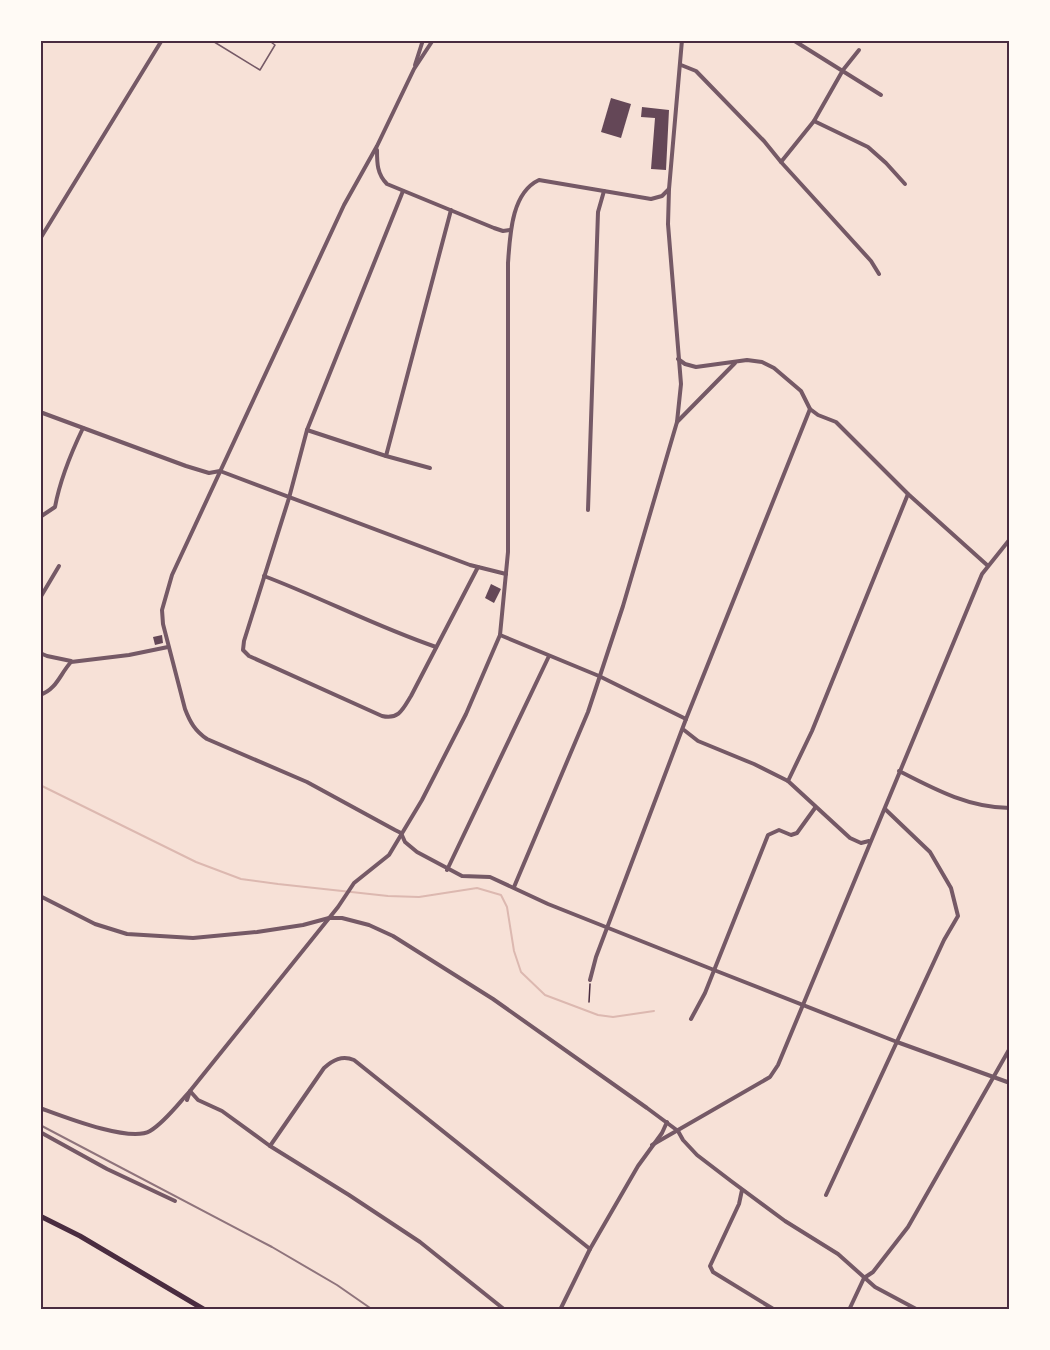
<svg xmlns="http://www.w3.org/2000/svg" width="1050" height="1350" viewBox="0 0 1050 1350" font-family="'PT Sans',sans-serif">
<rect width="100%" height="100%" fill="#f7e1d7"/>
<g fill="none" stroke-linecap="round" stroke-linejoin="round">
<polyline stroke="#dcb8b0" stroke-width="2" points="40,785 196,862 241,879 278,884 388,896 419,897 477,888 501,895 507,907 514,951 521,972 545,995 598,1015 613,1017 654,1011"/>
</g>
<g fill="#644757">
<polygon points="611,98 631,104 621,138 601,132"/>
<polygon points="642,107 669,110 666,170 651,169 655,118 641,117"/>
<polygon points="491,584 501,589 494,603 485,598"/>
<polygon points="162,635 163,643 155,645 153,637"/>
</g>
<g fill="none" stroke-linecap="round" stroke-linejoin="round">
<polyline stroke="#4a2c40" stroke-width="1.5" points="589,1002 590,984"/>
<polyline stroke="#755966" stroke-width="1.5" points="211,40 260,70 275,45 268,40"/>
<g stroke="#755966" stroke-width="4">
<path d="M433,40l-19,29 -37,77 -33,59 -172,370 -10,35 1,14 22,85c5,13 10,22 22,30l100,43 88,48 6,3 4,9 12,10 45,24 28,1 58,27 166,66 183,72 113,41"/>
<polyline points="793,40 881,95"/>
<polyline points="415,65 423,40"/>
<polyline points="681,65 696,71 764,141 781,162 871,261 879,274"/>
<polyline points="814,121 868,147 886,163 905,184"/>
<path d="M377,150c0,13 0,24 10,34l107,44 9,3 7,-1"/>
<polyline points="781,162 814,121 843,70 859,50"/>
<path d="M403,191l-96,239 -18,68 -45,143 -1,9 6,6 133,60c17,4 21,-7 29,-20l67,-129"/>
<polyline points="40,239 162,40"/>
<polyline points="678,359 685,364 696,367 747,360 762,362 774,368 801,391 810,409 818,415 836,422 908,494 987,565"/>
<polyline points="40,412 186,466 209,473 220,471 470,565 506,574"/>
<polyline points="677,422 735,363"/>
<polyline points="307,430 386,456 430,468"/>
<polyline points="386,456 451,210"/>
<polyline points="588,510 598,212 604,191"/>
<path d="M40,517l15,-10c5,-27 16,-54 28,-79"/>
<path d="M264,576c58,22 113,51 172,71"/>
<polyline points="40,598 59,566"/>
<polyline points="500,635 599,676 686,719"/>
<polyline points="40,653 47,656 71,661"/>
<path d="M40,695c17,-6 20,-21 31,-33l58,-7 39,-8"/>
<polyline points="684,730 698,741 754,764 788,781 850,838 861,843 869,841"/>
<path d="M899,771c35,18 70,37 111,37"/>
<polyline points="788,781 812,731 908,494"/>
<polyline points="447,870 549,656"/>
<polyline points="514,887 588,712 623,606 677,422 681,384 668,224 669,189 682,40"/>
<polyline points="40,896 95,924 127,934 193,938 257,932 303,925 329,918 342,918 369,925 393,936 493,999 647,1108 678,1131 683,1140 697,1155 731,1181 785,1221 838,1254 875,1287 918,1310"/>
<polyline points="590,980 596,957 686,719 810,409"/>
<polyline points="691,1019 705,993 768,835 779,830 791,835 797,833 815,808"/>
<path d="M187,1100l3,-9 148,-184 16,-24 35,-28 33,-55 44,-86 34,-79 8,-83v-289c2,-27 3,-70 31,-83l112,19 11,-3 7,-7"/>
<path d="M40,1108c22,8 90,35 110,23 15,-9 28,-27 40,-40l8,9 24,11 48,35 79,49 71,47 85,68"/>
<polyline points="40,1132 107,1169 175,1201"/>
<polyline points="652,1145 770,1077 778,1065 982,574 1010,539"/>
<path d="M270,1146l54,-78c9,-8 18,-13 30,-8l236,189"/>
<polyline points="742,1190 739,1204 710,1266 713,1272 775,1310"/>
<polyline points="826,1195 944,940 958,916 951,888 930,852 885,809"/>
<polyline points="560,1310 590,1249 638,1166 662,1133 667,1122"/>
<polyline points="849,1310 864,1278 873,1272 908,1227 1010,1048"/>
</g>
<polyline stroke="#4a2c40" stroke-width="5" points="40,1216 80,1236 205,1310"/>
<polyline stroke="#8f747c" stroke-width="2" points="40,1125 272,1247 337,1285 373,1310"/>
</g>
<rect width="1050" height="1350" fill="none" stroke="#fffaf5" stroke-width="84"/>
<rect x="42" y="42" width="966" height="1266" fill="none" stroke="#4a2c40" stroke-width="2"/>
</svg>
